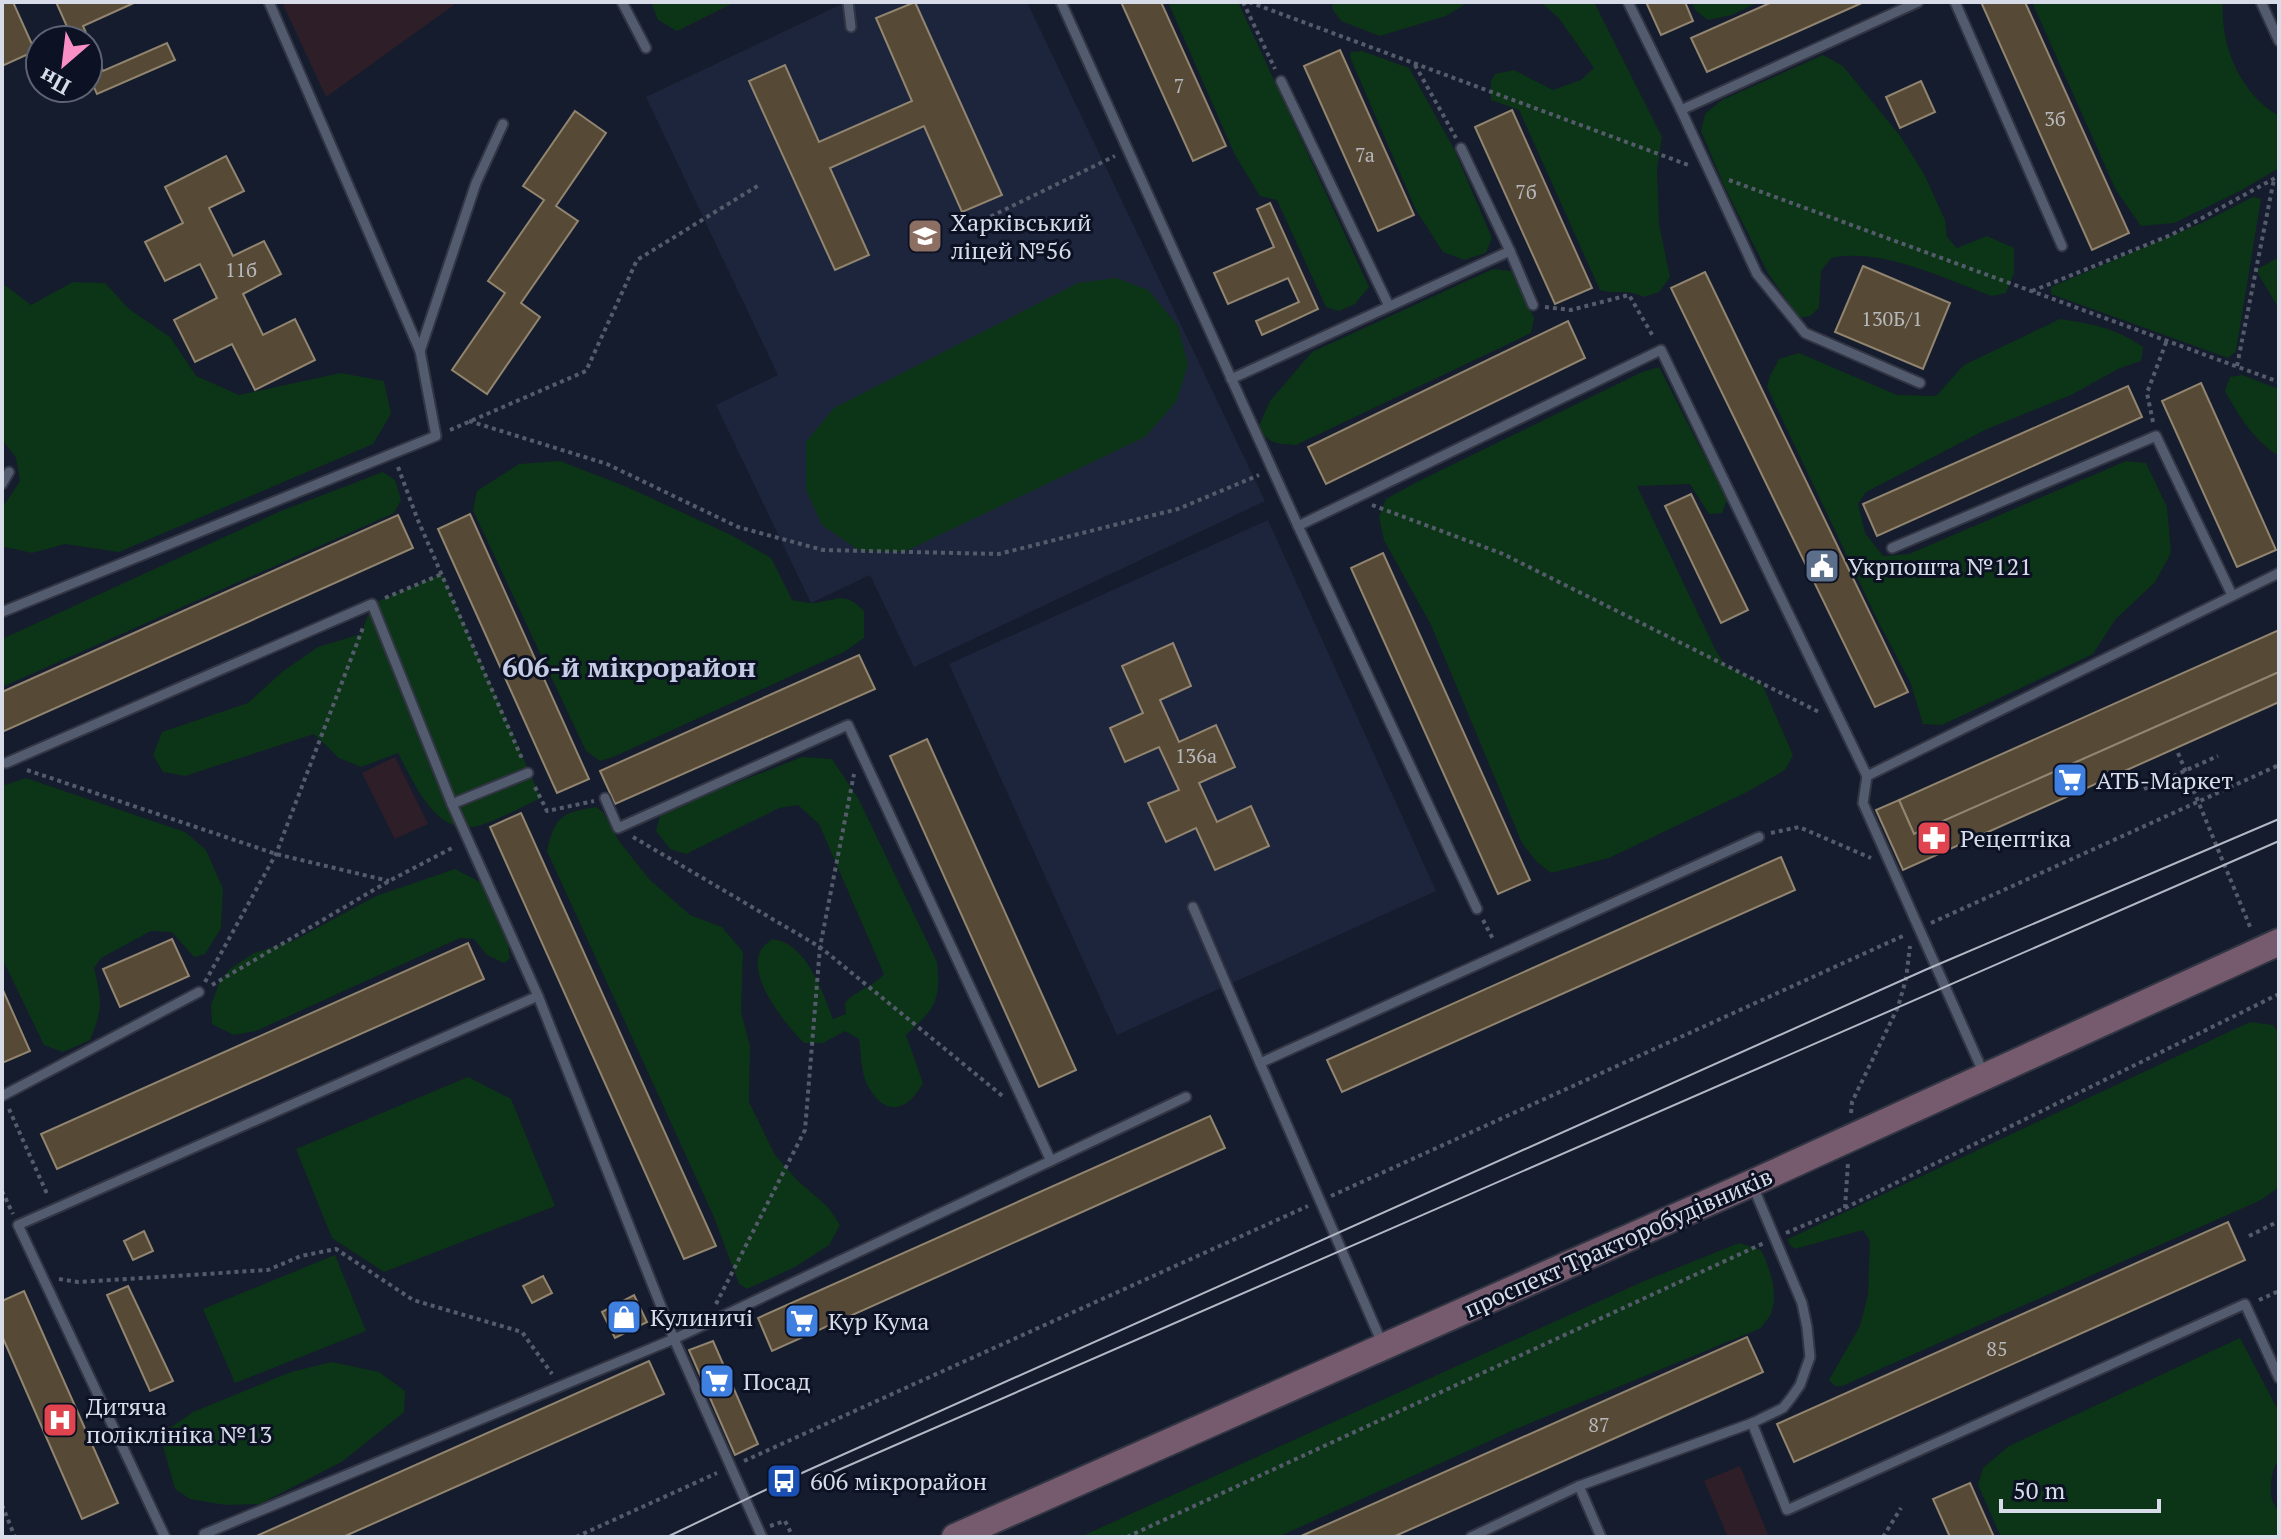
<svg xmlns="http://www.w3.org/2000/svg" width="2281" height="1539" viewBox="0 0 2281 1539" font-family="'PT Serif',serif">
<rect width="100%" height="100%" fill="#151c2d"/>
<g fill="#2e1e27">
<polygon points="282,2 458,2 326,97"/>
<polygon points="395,757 428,824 395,839 362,773"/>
<polygon points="1740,1466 1769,1537 1728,1537 1704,1481"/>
</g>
<g fill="#1d253c">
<polygon points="846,2 1027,2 1265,501 914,667 870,575 811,603 716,405 778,375 646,97"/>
<polygon points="1268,520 1436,891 1117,1035 949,664"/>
</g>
<g fill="#0c3417">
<polygon points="651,2 735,2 677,31 658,20"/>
<polygon points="1168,2 1239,4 1369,287 1355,304 1339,311 1326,307 1277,200 1260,196 1235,155"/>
<polygon points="1333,2 1469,2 1446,16 1380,36 1341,21 1332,8"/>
<path d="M1540,2h54l68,135 -5,32 2,55 11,53 -11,15 -15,5c-20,-9 -26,-2 -44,-7l-81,-180 -28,-10v-19l4,-7 19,-4 39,20 28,-10 13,-12 -36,-51z"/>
<polygon points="1691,2 1759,2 1732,15 1708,20 1696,11"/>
<path d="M2032,2h191c-3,43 17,92 56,114v52l-39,23 -66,32 -33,3 -25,-36z"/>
<polygon points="1362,51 1409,68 1454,149 1492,238 1486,253 1464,260 1443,252 1416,210 1350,57 1351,52"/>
<path d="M1823,55l20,11 58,71 23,37 21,46 2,17 10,11 30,-12 27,12v25l-8,20 -14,3c-48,-17 -109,-49 -161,-38l-10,13 -2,37 -9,8 -11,2 -31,-45 -43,-85 -24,-57 4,-17 17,-14z"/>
<polygon points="2253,197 2261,199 2236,351 2228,358 2051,294 2051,287 2204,222"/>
<polygon points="2279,257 2279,309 2256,270"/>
<path d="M1493,269l18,2 23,47 -3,15 -235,112c-19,-1 -29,-1 -37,-19l11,-25 42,-49z"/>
<polygon points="1116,278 1148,290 1178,326 1188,365 1176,402 1145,437 904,552 860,551 822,525 806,490 806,442 834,408 1078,283"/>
<polygon points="73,282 105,283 129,309 170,337 196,376 239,395 341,373 384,381 391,414 373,444 119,552 65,544 32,553 5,547 2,552 2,508 20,481 16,458 2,439 2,283 31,305"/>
<path d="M2060,319c33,5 55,9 83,28l-2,14 -21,7 -49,27 -84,34 -121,63 -8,12 7,29 18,23 26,-2 217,-93 20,2 21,44 4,46 -16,29 -40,38 -22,34 -151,71 -19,-1 -12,-40 -35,-67 -109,-230 3,-11 9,-17 20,-6 98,42 39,1 28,-31z"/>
<polygon points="1659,367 1727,500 1722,513 1709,514 1690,484 1637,486 1715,649 1725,665 1762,684 1793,755 1785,770 1747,792 1609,858 1551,873 1536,861 1522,843 1431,625 1384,540 1379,517 1386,499 1417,482 1642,372"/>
<path d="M2242,375l37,14v67c-25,-15 -40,-40 -54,-65l5,-14z"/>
<path d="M560,461l67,26 104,48 40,23 21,42c7,1 14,3 21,3 25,-2 30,-13 51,8v27l-20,14 -231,105 -13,4 -14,-10 -113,-241 4,-19 42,-27z"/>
<polygon points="383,472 395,480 401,500 394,513 2,687 2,639 281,511"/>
<path d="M442,574l99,224c-20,9 -42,22 -63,28 -43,11 -64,-44 -80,-73l-37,14 -22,-9 -25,-24 -129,42 -22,-4 -10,-17 9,-23 86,-29 34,-31 36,-25 43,-13 11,-30z"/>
<path d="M802,757l30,2 26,39 79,164c4,39 -2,47 -31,73l17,48c-16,30 -40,34 -56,1 -6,-12 -6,-31 -8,-45l-14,-8 -22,12h-19c-18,-18 -60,-69 -42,-95 3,-4 7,-6 10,-9 35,4 50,52 61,80l13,-5 -1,-11c11,-13 28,-16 39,-29l-65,-150 -21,-19 -19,3 -93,46 -16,-5 -14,-18 4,-15 27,-14z"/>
<path d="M26,778l159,54 21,18 17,39 -2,39 -16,26 -11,3 -22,-25 -21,-1 -50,27 -7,10c8,32 9,41 -4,72l-27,12 -19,-7 -42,-87v-172z"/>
<path d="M596,807l7,5 16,29 30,38 41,36 32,12 21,25 -2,60 9,34 -1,56 26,53 23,26 30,26 12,18 -11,20 -34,22 -48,22 -8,-5 -25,-67 -167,-366c8,-35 14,-38 49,-44z"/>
<polygon points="455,869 482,883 507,938 510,958 504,963 487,955 474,939 460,938 256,1031 234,1035 212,1024 211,1005 220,981 230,969 254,953 295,940 376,896"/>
<polygon points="2250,1022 2273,1025 2279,1033 2279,1187 2261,1200 1842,1386 1835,1386 1829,1380 1860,1326 1868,1295 1870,1241 1863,1230 1795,1249 1789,1244 1788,1239"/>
<polygon points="468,1077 511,1099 555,1206 384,1272 332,1238 296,1149"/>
<path d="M1739,1243l22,7c8,16 17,41 11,60 -1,6 -8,13 -11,18l-245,101 -238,108h-198l562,-255z"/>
<polygon points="335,1255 366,1331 235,1383 203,1309"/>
<path d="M2240,1338l39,74v51l-4,2c-5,15 -8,35 4,46v26h-278l-23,-52 5,-17 26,-22z"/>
<polygon points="332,1362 379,1372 405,1391 404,1412 343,1461 260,1504 225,1505 190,1499 175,1489 163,1446 167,1430 193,1412 291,1372"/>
</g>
<g fill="#564a36" stroke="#928570" stroke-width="2">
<polygon points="2,2 13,2 35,51 2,66"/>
<polygon points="56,2 136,2 83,26 103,71 167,43 175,60 97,94 88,74 88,40 73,40"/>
<polygon points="915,2 1002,195 962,212 924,126 830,168 869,255 835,270 749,81 785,65 819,142 912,101 876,18"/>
<polygon points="1121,2 1161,2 1226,146 1193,161"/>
<polygon points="1646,2 1685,2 1693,21 1661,35"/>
<polygon points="1772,2 1864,2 1707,72 1691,38"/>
<polygon points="1981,2 2025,2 2129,233 2092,250"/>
<polygon points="1340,50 1414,215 1378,231 1304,66"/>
<polygon points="1921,81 1935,112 1900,128 1886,97"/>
<polygon points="1512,110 1592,288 1555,304 1475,127"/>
<polygon points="575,111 606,133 556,206 578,221 521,303 540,317 487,394 452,370 505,293 488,281 544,200 523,186"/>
<polygon points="226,156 244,191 209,208 233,256 264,241 281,274 243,294 263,335 295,319 315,360 255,390 232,344 195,362 174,320 217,298 200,264 165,281 145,242 183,223 165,187"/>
<polygon points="1270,203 1318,309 1262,335 1256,321 1299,302 1288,278 1228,304 1214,273 1274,247 1257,209"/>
<polygon points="1863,266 1950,303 1923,369 1835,332"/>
<polygon points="1705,272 1908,692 1875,707 1671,288"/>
<polygon points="1568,321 1585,358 1326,484 1308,447"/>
<polygon points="2201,383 2276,550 2237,567 2162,401"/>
<polygon points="2128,386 2142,417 1877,536 1863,504"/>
<polygon points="1691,494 1748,610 1721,623 1665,506"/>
<polygon points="470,514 589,779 557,793 438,529"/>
<polygon points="398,515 413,548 2,732 2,692"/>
<polygon points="1383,553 1530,880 1498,894 1351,568"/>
<polygon points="2279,630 2279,672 1914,834 1899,800"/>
<polygon points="1173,643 1191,686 1160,700 1179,742 1216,725 1235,767 1199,783 1217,822 1251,806 1269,846 1215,870 1196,828 1166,842 1148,803 1179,790 1159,747 1125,762 1110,728 1143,713 1122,666"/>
<polygon points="859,655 875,689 615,804 600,771"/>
<polygon points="2279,672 2279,702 1903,870 1876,810 1899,800 1914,834"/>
<polygon points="927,739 1076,1070 1039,1087 890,756"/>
<polygon points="521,813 716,1246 684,1259 490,827"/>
<polygon points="1781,857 1795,890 1342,1092 1327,1060"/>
<polygon points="172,939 189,976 120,1007 103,969"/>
<polygon points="468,943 484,979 57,1169 41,1134"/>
<polygon points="2,988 30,1051 2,1063"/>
<polygon points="1210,1116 1225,1148 772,1351 758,1318"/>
<polygon points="2228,1222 2245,1260 1794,1462 1777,1424"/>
<polygon points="144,1231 153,1251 133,1260 124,1241"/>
<polygon points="543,1276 552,1293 532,1303 523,1286"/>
<polygon points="128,1286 173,1381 150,1391 107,1295"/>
<polygon points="24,1291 118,1503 82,1519 2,1336 2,1301"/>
<polygon points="634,1295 647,1322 615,1338 602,1312"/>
<polygon points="1747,1337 1763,1372 1678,1410 1393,1537 1299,1537"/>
<polygon points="713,1341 758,1444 735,1455 689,1350"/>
<polygon points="649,1361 664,1394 343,1537 254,1537"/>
<polygon points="1970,1483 1994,1537 1950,1537 1933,1499"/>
</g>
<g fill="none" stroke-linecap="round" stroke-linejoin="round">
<defs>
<g id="lane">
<polyline points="269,2 420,351 476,183 503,124"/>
<polyline points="622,2 646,48"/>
<polyline points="848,2 851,27"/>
<polyline points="1061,2 1298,526"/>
<polyline points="1628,2 1681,110 1918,2"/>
<polyline points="1955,2 2062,246"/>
<polyline points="2261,2 2279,41"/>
<polyline points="1281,81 1389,306"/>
<polyline points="1681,110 1757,274 1805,333 1920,383"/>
<polyline points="1510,251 1533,305"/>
<polyline points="1231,379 1510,251 1461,148"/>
<polyline points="2,484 9,472"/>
<polyline points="1892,548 2156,436 2232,595"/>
<polyline points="2,612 436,436 420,351"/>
<polyline points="6,763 372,604 452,804"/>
<polyline points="1867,776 1863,803 1984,1074"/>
<polyline points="605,798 618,828 848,725 1051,1161"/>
<polyline points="1193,907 1260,1063"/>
<polyline points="1477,909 1298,526 1661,350 1867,776 2279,573"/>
<polyline points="2,1096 199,992"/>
<polyline points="1382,1343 1260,1063 1759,837"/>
<polyline points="1752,1423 1787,1510 2245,1304 2279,1378"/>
<polyline points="1579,1486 1601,1537"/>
<polyline points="204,1534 674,1339 538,996 452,804 528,773"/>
<polyline points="165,1537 18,1225 538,996"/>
<polyline points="762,1537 674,1339 1186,1097"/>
<polyline points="1471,1537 1579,1486 1752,1423 1783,1408 1791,1398 1800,1385 1810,1357 1807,1327 1802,1303 1752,1184"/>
</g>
<polyline id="secondary" points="955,1537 1752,1183 2279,942"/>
</defs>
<use href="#lane" stroke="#323543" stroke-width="13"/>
<use href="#secondary" stroke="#323543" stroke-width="30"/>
<g stroke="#545b6a" stroke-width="4" stroke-dasharray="4 4" stroke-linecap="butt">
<polyline points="1243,2 1275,69"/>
<polyline points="1249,2 1691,166"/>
<polyline points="1415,65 1456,138"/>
<polyline points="1729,180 2279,382"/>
<polyline points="969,227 1115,156"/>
<polyline points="2032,291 2171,235 2279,176"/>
<polyline points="1545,307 1571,310 1629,295 1654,338"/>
<polyline points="2237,366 2274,179"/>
<polyline points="469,421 607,464 738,527 823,550 999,554 1178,509 1259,475"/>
<polyline points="2153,422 2147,393 2167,340"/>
<polyline points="450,430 586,371 637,260 759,185"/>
<polyline points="398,467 417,518 523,761"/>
<polyline points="1372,505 1503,554 1821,713"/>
<polyline points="385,598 442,574"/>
<polyline points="2178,753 2251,929"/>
<polyline points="27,770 276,854 389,881"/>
<polyline points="535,787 547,811 594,801"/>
<polyline points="2144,789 2218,756"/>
<polyline points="1771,833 1799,827 1871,858"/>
<polyline points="633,837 820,947 1005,1098"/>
<polyline points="1483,920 1494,941"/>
<polyline points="1931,923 2279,765"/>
<polyline points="205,982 276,854 364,625"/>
<polyline points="212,985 389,881 454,847"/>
<polyline points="9,1109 48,1196"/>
<polyline points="1851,1113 1852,1102 1898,1007 1906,979 1910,946"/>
<polyline points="2,1191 13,1214"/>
<polyline points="1331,1196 1905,935"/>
<polyline points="1845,1208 1848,1163"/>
<polyline points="1786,1233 1845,1208 2279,994"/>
<polyline points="2249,1236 2279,1221"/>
<polyline points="59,1279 78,1282 268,1270 301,1256 336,1249 413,1300 522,1332 552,1374"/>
<polyline points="2259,1300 2279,1291"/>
<polyline points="716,1304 805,1130 820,947 854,774"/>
<polyline points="744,1461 1308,1206"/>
<polyline points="2,1505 15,1537"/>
<polyline points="770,1526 785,1521 793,1537"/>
<polyline points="576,1537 717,1473"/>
<polyline points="1127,1537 1764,1243"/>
<polyline points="1883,1537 1901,1508"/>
</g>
<use href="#lane" stroke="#535b6f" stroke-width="9"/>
<use href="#secondary" stroke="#765a6d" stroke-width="26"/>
<g stroke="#b2b8c4" stroke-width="2">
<polyline points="820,1478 2279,841"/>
<polyline points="667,1537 784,1481 1925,970 2279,819"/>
</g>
</g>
<defs>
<symbol id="school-square" viewBox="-11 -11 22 22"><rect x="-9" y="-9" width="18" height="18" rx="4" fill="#8d6e63" stroke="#0c1223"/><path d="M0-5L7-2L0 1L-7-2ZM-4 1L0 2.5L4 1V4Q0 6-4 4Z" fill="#fff"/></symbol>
<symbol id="civic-square" viewBox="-11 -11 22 22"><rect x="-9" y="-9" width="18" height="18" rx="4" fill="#5c6f8a" stroke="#0c1223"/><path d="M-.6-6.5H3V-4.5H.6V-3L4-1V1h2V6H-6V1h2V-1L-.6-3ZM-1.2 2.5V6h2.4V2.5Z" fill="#fff"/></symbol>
<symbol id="supermarket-square" viewBox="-11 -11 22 22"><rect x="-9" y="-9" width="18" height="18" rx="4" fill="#3f7fe0" stroke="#0c1223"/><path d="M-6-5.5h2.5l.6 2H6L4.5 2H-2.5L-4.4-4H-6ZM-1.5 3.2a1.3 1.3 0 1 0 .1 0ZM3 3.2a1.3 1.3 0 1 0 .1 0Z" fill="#fff"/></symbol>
<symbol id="pharmacy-square" viewBox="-11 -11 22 22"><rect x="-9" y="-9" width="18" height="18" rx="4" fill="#e0444e" stroke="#0c1223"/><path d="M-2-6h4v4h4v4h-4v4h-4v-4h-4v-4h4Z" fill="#fff"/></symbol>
<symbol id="shop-square" viewBox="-11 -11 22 22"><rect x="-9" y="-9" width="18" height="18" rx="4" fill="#3f7fe0" stroke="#0c1223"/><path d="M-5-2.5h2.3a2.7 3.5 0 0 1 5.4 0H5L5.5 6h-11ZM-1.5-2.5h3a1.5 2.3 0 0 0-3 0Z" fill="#fff"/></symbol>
<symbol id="hospital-square" viewBox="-11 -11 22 22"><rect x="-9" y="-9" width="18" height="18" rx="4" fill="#e0444e" stroke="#0c1223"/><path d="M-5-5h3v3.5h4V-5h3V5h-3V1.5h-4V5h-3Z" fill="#fff"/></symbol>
<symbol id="bus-square" viewBox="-11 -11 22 22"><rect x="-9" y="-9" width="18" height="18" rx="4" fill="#1a4fb4" stroke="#0c1223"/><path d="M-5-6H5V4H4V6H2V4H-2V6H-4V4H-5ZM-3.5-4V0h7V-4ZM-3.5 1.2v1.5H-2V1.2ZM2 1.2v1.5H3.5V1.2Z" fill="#fff"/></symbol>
</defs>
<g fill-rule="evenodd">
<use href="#school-square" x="905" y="216" width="40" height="40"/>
<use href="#civic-square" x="1802" y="546" width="40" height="40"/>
<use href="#supermarket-square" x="2050" y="760" width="40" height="40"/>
<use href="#pharmacy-square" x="1914" y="818" width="40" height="40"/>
<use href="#shop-square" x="604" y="1297" width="40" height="40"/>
<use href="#supermarket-square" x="782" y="1301" width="40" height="40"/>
<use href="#supermarket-square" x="697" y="1361" width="40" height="40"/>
<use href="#hospital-square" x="40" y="1400" width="40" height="40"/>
<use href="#bus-square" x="764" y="1461" width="40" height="40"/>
</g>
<g text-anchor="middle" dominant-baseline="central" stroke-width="6" stroke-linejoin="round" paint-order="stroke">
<g font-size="20" fill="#b7b8bc">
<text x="1179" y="85">7</text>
<text x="2055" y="118">3б</text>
<text x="1365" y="154">7а</text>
<text x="1526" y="191">7б</text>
<text x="241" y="269">11б</text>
<text x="1892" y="318">130Б/1</text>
<text x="1196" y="755">136а</text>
<text x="1997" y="1348">85</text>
<text x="1599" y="1424">87</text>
</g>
<g font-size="24" fill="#d7dce8" stroke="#0c1223" text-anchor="start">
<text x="951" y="222">Харківський<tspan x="951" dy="28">ліцей №56</tspan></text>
<text x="1848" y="566">Укрпошта №121</text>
<text x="2096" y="780">АТБ-Маркет</text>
<text x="1960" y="838">Рецептіка</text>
<text x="650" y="1317">Кулиничі</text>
<text x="828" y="1321">Кур Кума</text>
<text x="743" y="1381">Посад</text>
<text x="86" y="1406">Дитяча<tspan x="86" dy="28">поліклініка №13</tspan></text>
<text x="810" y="1481">606 мікрорайон</text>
</g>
<g font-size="24" fill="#d7dce8" stroke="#0c1223">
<text transform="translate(1618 1242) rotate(-24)">проспект Тракторобудівників</text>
</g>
<g font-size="28" font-weight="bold" fill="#c4cde5" stroke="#0c1223">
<text x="629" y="666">606-й мікрорайон</text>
</g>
</g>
<rect width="2281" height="1539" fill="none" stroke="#d7dce8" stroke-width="8"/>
<g transform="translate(64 64) rotate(208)"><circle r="38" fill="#0c1223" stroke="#5d6372" stroke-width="2"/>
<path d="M0-6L14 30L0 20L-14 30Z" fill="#fa8fc6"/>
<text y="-12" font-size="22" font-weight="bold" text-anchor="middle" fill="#d7dce8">Пн</text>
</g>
<path d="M2001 1499v12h158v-12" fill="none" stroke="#d7dce8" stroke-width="4"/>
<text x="2013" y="1499" font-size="24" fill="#d7dce8" stroke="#0c1223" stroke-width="6" paint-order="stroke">50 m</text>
</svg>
